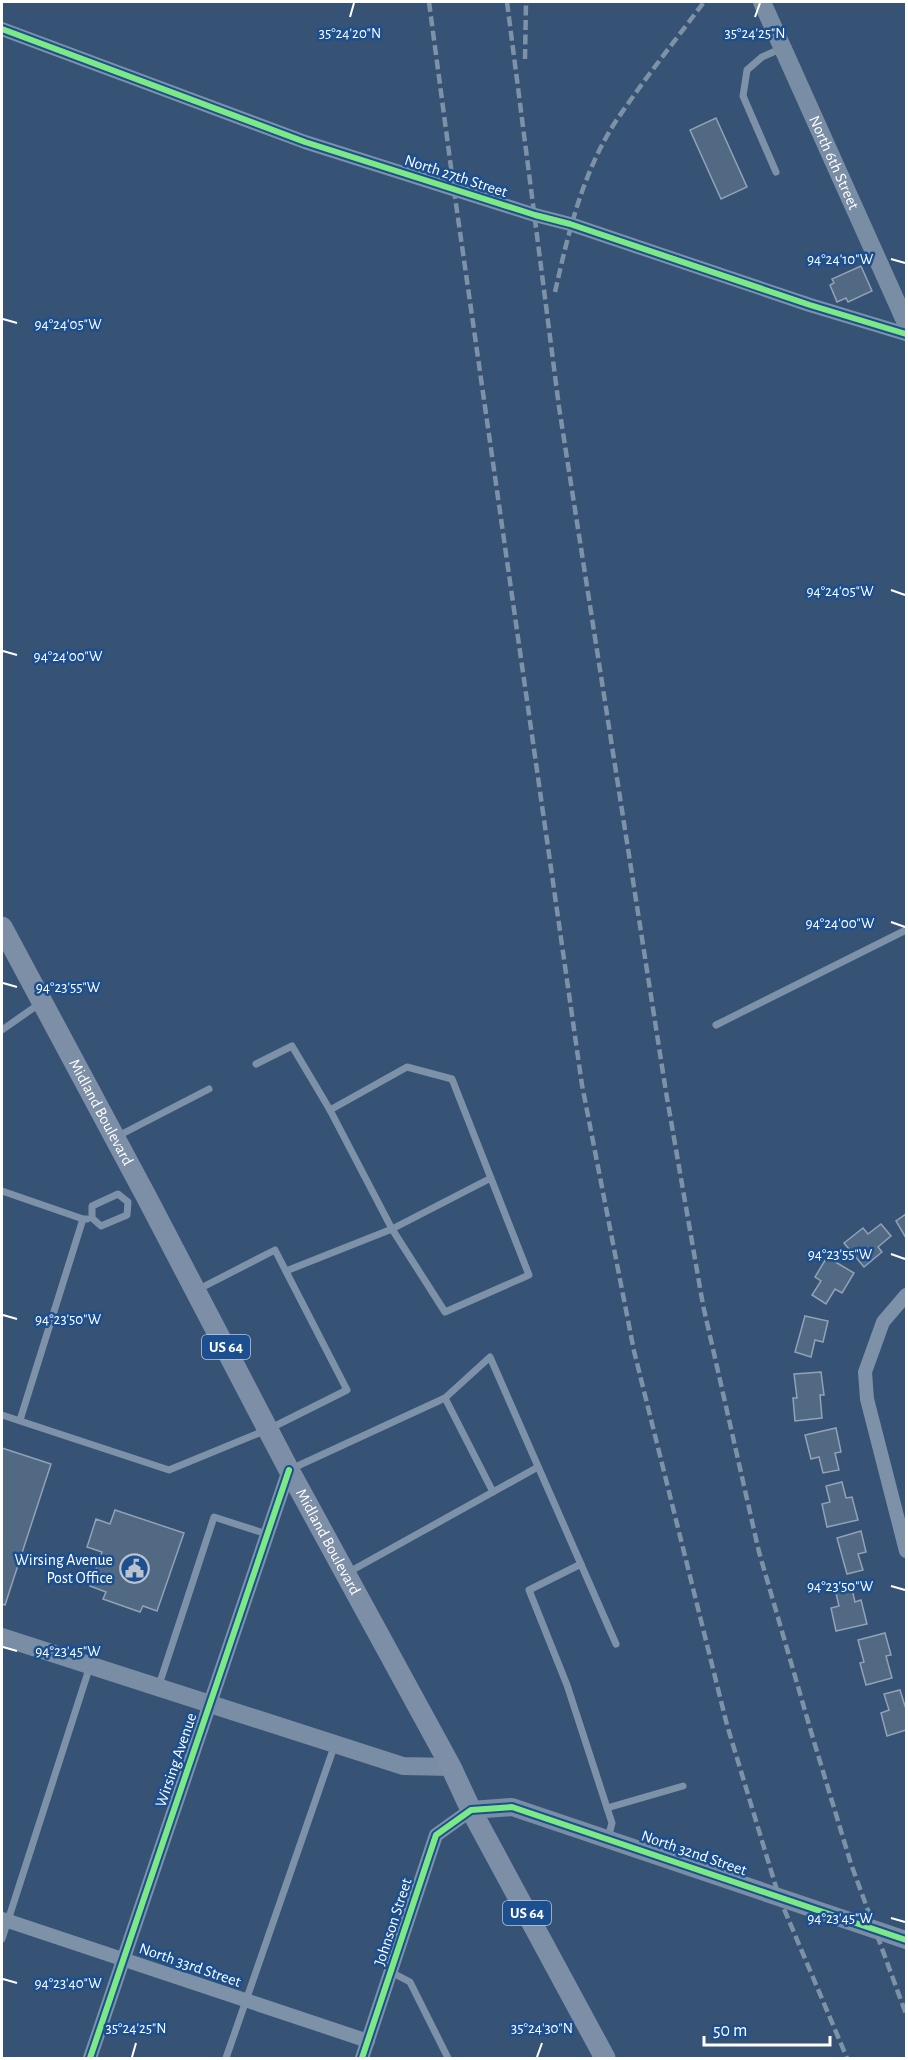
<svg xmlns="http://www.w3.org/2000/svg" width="908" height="2060" viewBox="0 0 908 2060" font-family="'Alegreya Sans',sans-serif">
<rect width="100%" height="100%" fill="#365274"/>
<g fill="#526984" stroke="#92a2b6" stroke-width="1.5">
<polygon points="716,118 747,187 721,199 690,130"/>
<polygon points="861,266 872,291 848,302 846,298 837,302 830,285 834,283 832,279"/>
<polygon points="906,1214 906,1238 896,1221"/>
<polygon points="881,1224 891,1236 878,1247 882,1252 864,1267 844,1243 863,1228 868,1234"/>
<polygon points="827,1257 854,1273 842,1293 835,1289 826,1304 812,1295 821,1281 815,1277"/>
<polygon points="805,1316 828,1321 823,1342 815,1340 811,1357 795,1352"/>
<polygon points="821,1372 824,1395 820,1395 822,1418 795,1421 793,1398 797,1398 794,1374"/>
<polygon points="836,1428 841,1452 835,1453 839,1470 823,1473 819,1457 811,1459 805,1435"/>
<polygon points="2,1448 51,1464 5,1605 2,1604"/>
<polygon points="842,1482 846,1498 852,1497 858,1520 827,1527 822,1504 830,1502 826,1486"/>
<polygon points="115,1510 184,1533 157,1611 143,1606 140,1612 103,1599 106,1592 90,1586 102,1552 87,1547 96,1519 110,1524"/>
<polygon points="861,1531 866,1552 858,1554 863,1570 847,1574 837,1538"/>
<polygon points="851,1585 855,1602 861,1600 867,1624 836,1631 831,1608 839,1606 835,1589"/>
<polygon points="885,1633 891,1655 886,1656 892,1678 866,1685 860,1663 864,1662 858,1640"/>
<polygon points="900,1690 905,1706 906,1705 906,1730 887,1736 881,1713 889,1710 884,1694"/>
</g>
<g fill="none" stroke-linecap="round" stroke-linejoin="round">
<g stroke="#7d92a8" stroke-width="7">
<polyline points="776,172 743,96 747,70 762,57 780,49"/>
<polyline points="716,1025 906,930"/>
<polyline points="2,1030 39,1004"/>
<polyline points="256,1064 292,1046 330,1110 392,1229 286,1271"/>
<polyline points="330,1110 407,1067 452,1079 529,1275 445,1312 392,1229 491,1178"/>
<polyline points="118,1136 209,1089"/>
<polyline points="2,1191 83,1219 87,1219"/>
<polygon points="118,1194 128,1202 127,1215 101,1226 92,1218 92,1206"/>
<polyline points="445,1398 493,1492"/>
<polyline points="2,1415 169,1470 269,1429 347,1390 275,1250 199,1289"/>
<polyline points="20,1420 83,1219"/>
<polyline points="291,1469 445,1398 490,1357 616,1644"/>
<polyline points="581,1564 529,1590 567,1685 612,1823 608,1838"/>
<polyline points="349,1572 538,1467"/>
<polyline points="159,1685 214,1517 267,1534"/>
<polyline points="607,1808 683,1786"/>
<polyline points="2,1939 90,1666"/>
<polyline points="391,1972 410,1982 448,2058"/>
<polyline points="226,2058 335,1744"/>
</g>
<g stroke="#7d92a8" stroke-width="14">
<polyline points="2,29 305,142 535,215 570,224 810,305 906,334"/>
<polyline points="906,1295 883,1322 865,1372 867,1399 906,1551"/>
<polyline points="2,1919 368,2041"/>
<polyline points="90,2058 289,1470"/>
<polyline points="362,2058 436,1835 471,1810"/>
</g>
<g stroke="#798da4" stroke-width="18">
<path id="s1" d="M762,2l144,321"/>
<polyline points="2,1637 403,1766 451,1767"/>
<polyline points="471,1810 512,1807 906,1940"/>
</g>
<path stroke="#7d8ea7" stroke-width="21" id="s2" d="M2,927l144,269 143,274 162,297 20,43 134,248"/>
<g stroke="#7e92a7" stroke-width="4.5" stroke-dasharray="10 4.5" stroke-linecap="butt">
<polyline points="429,2 454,190 582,1085 634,1351 727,1725 779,1897 847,2058"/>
<polyline points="507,2 559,407 666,1092 703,1305 759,1552 812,1735 851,1864 906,2014"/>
<polyline points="525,59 526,2"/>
<path d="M555,292c13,-58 27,-117 59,-168 28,-42 60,-82 90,-122"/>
</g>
<defs>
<g id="cycleway">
<polyline points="2,29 305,142 535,215 570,224 810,305 906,334"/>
<polyline points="90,2058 289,1470"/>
<polyline points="362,2058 436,1835 471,1810 512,1807 906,1940"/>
</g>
</defs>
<use href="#cycleway" stroke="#1b4f8f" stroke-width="10"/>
<use href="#cycleway" stroke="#7ce984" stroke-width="6"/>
</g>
<path fill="none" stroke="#fff" stroke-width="2" d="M350,17l4,-14M755,17l5,-14M891,259l14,4M3,319l14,4M891,590l14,5M3,651l14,4M891,922l14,5M3,983l14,4M891,1254l14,5M3,1315l14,4M891,1586l14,4M3,1647l14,4M891,1918l14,4M3,1979l14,4M132,2057l4,-14M537,2057l5,-14"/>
<defs>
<symbol id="civic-ring" viewBox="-11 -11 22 22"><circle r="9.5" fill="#1b4f8f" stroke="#b9c2ce" stroke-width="1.5"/><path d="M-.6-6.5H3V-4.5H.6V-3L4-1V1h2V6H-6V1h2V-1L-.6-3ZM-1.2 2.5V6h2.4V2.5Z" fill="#b9c2ce"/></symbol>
</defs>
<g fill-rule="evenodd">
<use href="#civic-ring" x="118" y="1552" width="33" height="33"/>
</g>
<g text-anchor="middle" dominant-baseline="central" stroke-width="5" stroke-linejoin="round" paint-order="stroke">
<g fill="#1b4f8f" stroke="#bbcadd" stroke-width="1.5">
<rect x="202" y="1335" width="48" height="24" rx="4.5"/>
<rect x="503" y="1901" width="48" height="24" rx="4.5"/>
</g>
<g font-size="15" font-weight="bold" fill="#fff">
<text x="226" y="1347">US 64</text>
<text x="527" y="1913">US 64</text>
</g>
<g font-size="16" fill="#fff" stroke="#1b4f8f">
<text stroke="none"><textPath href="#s1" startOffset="176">North 6th Street</textPath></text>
<text transform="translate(456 176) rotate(18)">North 27th Street</text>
<text stroke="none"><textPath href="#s2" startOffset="210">Midland Boulevard</textPath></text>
<text stroke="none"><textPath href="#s2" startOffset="696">Midland Boulevard</textPath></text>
<text transform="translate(176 1760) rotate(-71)">Wirsing Avenue</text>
<text transform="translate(694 1853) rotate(19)">North 32nd Street</text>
<text transform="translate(393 1922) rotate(-72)">Johnson Street</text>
<text transform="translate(190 1965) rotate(19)">North 33rd Street</text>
</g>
<g font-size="16" fill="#fff" stroke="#1b4f8f" text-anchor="end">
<text x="113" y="1560">Wirsing Avenue<tspan x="113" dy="18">Post Office</tspan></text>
</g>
</g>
<g font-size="15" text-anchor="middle" fill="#fff" stroke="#1b4f8f" stroke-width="5" stroke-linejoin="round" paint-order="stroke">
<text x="350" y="38">35°24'20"N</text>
<text x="755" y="38">35°24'25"N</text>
<text x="840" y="264">94°24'10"W</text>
<text x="68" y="329">94°24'05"W</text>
<text x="840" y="596">94°24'05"W</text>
<text x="68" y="661">94°24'00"W</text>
<text x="840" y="928">94°24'00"W</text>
<text x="68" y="992">94°23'55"W</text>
<text x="840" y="1259">94°23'55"W</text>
<text x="68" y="1324">94°23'50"W</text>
<text x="840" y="1591">94°23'50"W</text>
<text x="68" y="1656">94°23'45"W</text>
<text x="840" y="1923">94°23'45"W</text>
<text x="68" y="1988">94°23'40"W</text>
<text x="136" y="2033">35°24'25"N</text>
<text x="542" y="2033">35°24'30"N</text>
</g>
<rect width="908" height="2060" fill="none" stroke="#ffffff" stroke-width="6"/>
<path d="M704 2036v9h126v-9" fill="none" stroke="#ffffff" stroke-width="3"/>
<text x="713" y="2036" font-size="18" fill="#ffffff" stroke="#1b4f8f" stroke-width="4.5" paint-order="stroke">50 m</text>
</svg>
